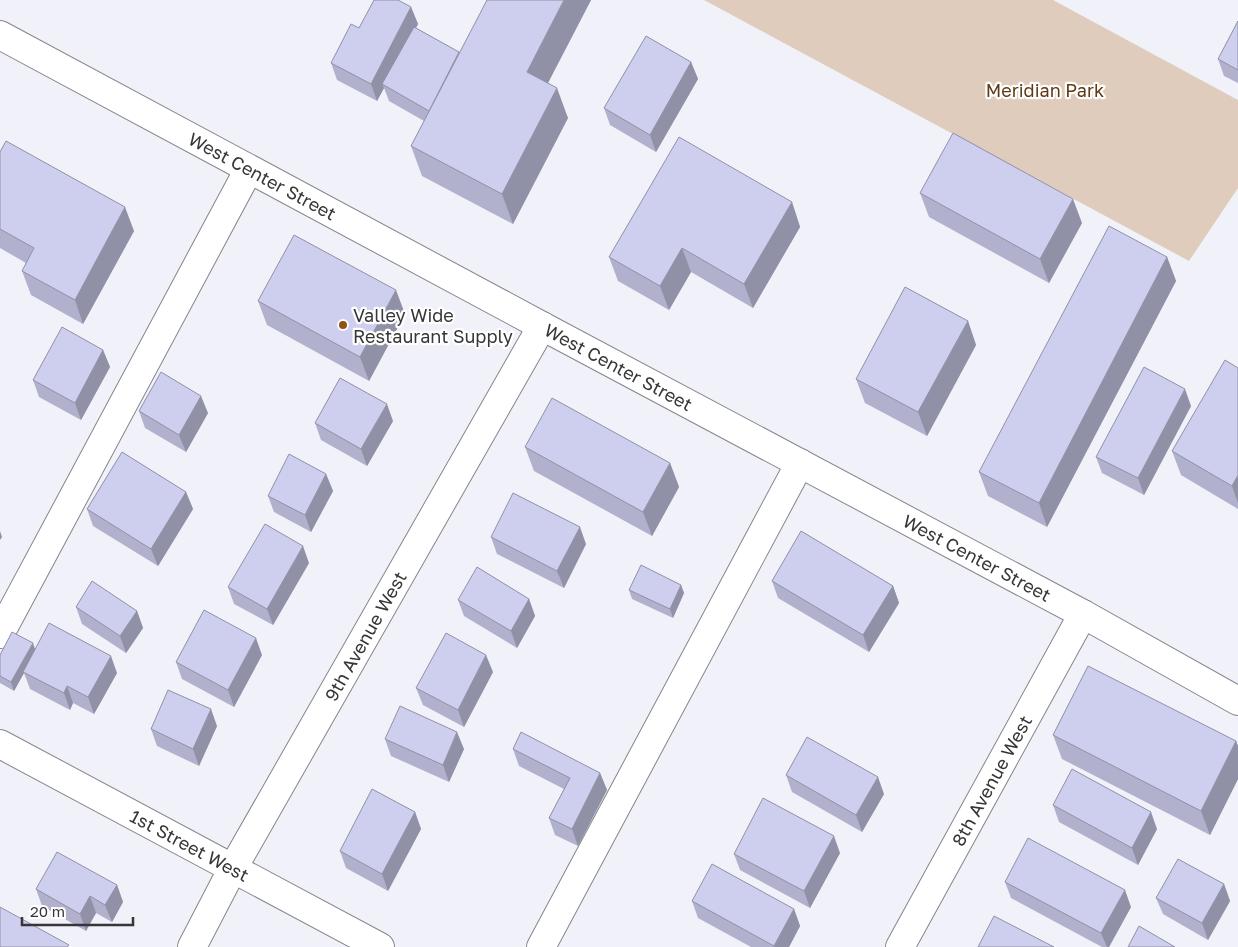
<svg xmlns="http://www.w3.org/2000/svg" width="1238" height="947" viewBox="0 0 1238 947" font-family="'Golos Text',sans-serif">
<rect width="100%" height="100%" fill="#f1f2f9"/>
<polygon fill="#dfccbd" points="704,0 1053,0 1238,100 1238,188 1189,261"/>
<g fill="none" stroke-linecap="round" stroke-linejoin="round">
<defs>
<g id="minor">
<path id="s1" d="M0,35l542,291 541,288 155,87"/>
<polyline points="0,634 249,169"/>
<path id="s2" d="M0,744l380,203"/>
<path id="s3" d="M192,947l41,-79 309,-542"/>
<polyline points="541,947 800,463"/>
<path id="s4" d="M900,947l183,-333"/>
</g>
</defs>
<use href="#minor" stroke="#85858b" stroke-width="30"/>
<use href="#minor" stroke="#fff" stroke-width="28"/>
</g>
<g fill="#b1b1cd">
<polygon points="591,0 548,83 568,118 513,224 422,176 411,146 424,121 389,101 384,88 377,101 337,80 331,63 359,28 411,7 418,24 416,28 459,52"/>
<polygon points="1238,21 1238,83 1224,76 1218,59"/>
<polygon points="691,62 698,79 656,152 610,125 604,108"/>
<polygon points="0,152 134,231 83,324 31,295 22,271 26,263 0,248"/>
<polygon points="920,193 1082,223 1049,283 929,217"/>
<polygon points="792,202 800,227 753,308 691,272 669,310 618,281 609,257"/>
<polygon points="1167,257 1176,281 1047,527 988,496 979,472"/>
<polygon points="258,301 405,314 369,381 267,325"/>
<polygon points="968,321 976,345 927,436 865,403 856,379"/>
<polygon points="103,350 110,367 81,420 39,397 33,380"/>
<polygon points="1238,368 1238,509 1181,475 1172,451"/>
<polygon points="1191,406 1144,495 1102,473 1096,457"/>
<polygon points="139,411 208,413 186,452 145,428"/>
<polygon points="393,421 367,466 321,440 315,423"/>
<polygon points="525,447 670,463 679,487 652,536 534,471"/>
<polygon points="326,474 333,491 311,532 274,512 268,496"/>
<polygon points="186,492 193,509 158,566 93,526 87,509"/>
<polygon points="491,537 586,544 564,588 497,554"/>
<polygon points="309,563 273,625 234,604 228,587"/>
<polygon points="772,581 893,586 899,603 869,652 778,598"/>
<polygon points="681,585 684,593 673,618 632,599 629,590"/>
<polygon points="529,599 535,616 517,648 464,616 458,600"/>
<polygon points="76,607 137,611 143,628 126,653 82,624"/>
<polygon points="35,650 117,673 94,714 73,703 70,710 30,689 24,673 14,691 0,683 0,655"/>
<polygon points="262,655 234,707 182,679 176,662"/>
<polygon points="493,672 464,727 423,705 416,688"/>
<polygon points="217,726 199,766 157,746 151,729"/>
<polygon points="1053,735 1236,741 1238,746 1238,779 1210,835 1062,759"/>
<polygon points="385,739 464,749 449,782 391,756"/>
<polygon points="513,749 600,773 607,790 578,846 555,835 549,818 564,789 519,766"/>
<polygon points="786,775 884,794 862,832 792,792"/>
<polygon points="1053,805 1157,829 1138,865 1059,822"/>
<polygon points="415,812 421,829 388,891 346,868 340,851"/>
<polygon points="840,853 810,908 740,870 734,854"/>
<polygon points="1005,882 1131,907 1109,947 1102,947 1011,898"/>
<polygon points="1224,884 1230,901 1208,940 1163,914 1156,898"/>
<polygon points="117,885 123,902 112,922 96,913 86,931 42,906 36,889"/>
<polygon points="692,901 794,909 800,926 789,947 751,947 698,918"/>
</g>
<g fill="#9090a7">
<polygon points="564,0 591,0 538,102 527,72"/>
<polygon points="411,7 418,24 385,86 382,84 384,88 377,101 371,84"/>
<polygon points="691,62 698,79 656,152 650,135"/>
<polygon points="557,88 568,118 513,224 502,194"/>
<polygon points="1073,199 1082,223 1049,283 1040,259"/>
<polygon points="792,202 800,227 753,308 744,284"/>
<polygon points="125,207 134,231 83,324 75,300"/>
<polygon points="682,248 691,272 669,310 660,286"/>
<polygon points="1167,257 1176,281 1047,527 1039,503"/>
<polygon points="396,290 405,314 369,381 360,357"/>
<polygon points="968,321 976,345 927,436 918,412"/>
<polygon points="103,350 110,367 81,420 75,403"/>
<polygon points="1185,389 1191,406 1144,495 1138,478"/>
<polygon points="201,396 208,413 186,452 179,435"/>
<polygon points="387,404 393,421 367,466 361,449"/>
<polygon points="670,463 679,487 652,536 643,512"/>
<polygon points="326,474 333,491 311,532 305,515"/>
<polygon points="1238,475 1238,503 1232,486"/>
<polygon points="186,492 193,509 158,566 151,549"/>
<polygon points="580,527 586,544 564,588 557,571"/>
<polygon points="0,531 2,537 0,540"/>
<polygon points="303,546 309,563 273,625 267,609"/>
<polygon points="681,585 684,593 673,618 670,609"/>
<polygon points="893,586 899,603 869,652 863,635"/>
<polygon points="529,599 535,616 517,648 511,631"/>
<polygon points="137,611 143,628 126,653 120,636"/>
<polygon points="256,638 262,655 234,707 228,690"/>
<polygon points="33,643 36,652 23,672 24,673 14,691 11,682"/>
<polygon points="486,655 493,672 464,727 458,710"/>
<polygon points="111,656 117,673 94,714 88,697"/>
<polygon points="67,686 73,703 70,710 64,693"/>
<polygon points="211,709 217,726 199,766 193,749"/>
<polygon points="457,732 464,749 449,782 443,765"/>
<polygon points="1236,741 1238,746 1238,779 1210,835 1201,811"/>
<polygon points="600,773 607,790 578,846 572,829"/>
<polygon points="878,777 884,794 862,832 856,815"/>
<polygon points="415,812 421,829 388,891 382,874"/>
<polygon points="1151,812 1157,829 1138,865 1132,848"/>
<polygon points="834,836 840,853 810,908 804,891"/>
<polygon points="1224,884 1230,901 1208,940 1202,923"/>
<polygon points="117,885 123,902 112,922 105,905"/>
<polygon points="1125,890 1131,907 1109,947 1107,947 1101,933"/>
<polygon points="90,896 96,913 86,931 80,914"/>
<polygon points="794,909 800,926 789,947 775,947 774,946"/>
</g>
<g fill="#ceceee" stroke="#9090a7">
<polygon points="374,0 398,0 411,7 371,84 331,63 351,24 359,28"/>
<polygon points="487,0 564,0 527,72 557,88 502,194 411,146"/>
<polygon points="1238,21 1238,70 1218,59"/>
<polygon points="414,27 459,52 429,111 382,84"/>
<polygon points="646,36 691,62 650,135 604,108"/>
<polygon points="953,133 1073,199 1040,259 920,193"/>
<polygon points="679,137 792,202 744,284 682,248 660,286 609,257"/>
<polygon points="6,141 125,207 75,300 22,271 34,248 0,229 0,152"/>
<polygon points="1109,226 1167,257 1039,503 979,472"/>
<polygon points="294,235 396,290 360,357 258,301"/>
<polygon points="905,287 968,321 918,412 856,379"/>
<polygon points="62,327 103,350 75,403 33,380"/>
<polygon points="1225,360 1238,368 1238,475 1232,486 1172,451"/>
<polygon points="1144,367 1185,389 1138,478 1096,457"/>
<polygon points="161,372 201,396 179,435 139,411"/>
<polygon points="340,378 387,404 361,449 315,423"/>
<polygon points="552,398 670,463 643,512 525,447"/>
<polygon points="122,452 186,492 151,549 87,509"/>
<polygon points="289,454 326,474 305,515 268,496"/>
<polygon points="513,493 580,527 557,571 491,537"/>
<polygon points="265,524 303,546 267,609 228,587"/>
<polygon points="801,531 893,586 863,635 772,581"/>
<polygon points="641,565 681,585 670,609 629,590"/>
<polygon points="477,567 529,599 511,631 458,600"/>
<polygon points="92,581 137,611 120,636 76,607"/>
<polygon points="204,610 256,638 228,690 176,662"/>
<polygon points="49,623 111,656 88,697 67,686 64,693 23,672"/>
<polygon points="12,632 33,643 11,682 0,676 0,655"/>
<polygon points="446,633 486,655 458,710 416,688"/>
<polygon points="1088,666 1236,741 1201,811 1053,735"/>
<polygon points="168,690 211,709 193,749 151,729"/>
<polygon points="400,706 457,732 443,765 385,739"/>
<polygon points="521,732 600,773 572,829 549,818 570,778 513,749"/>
<polygon points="807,737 878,777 856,815 786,775"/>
<polygon points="1072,769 1151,812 1132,848 1053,805"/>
<polygon points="372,789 415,812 382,874 340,851"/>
<polygon points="763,798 834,836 804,891 734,854"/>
<polygon points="1028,838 1125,890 1101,933 1005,882"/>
<polygon points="57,852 117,885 105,905 90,896 80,914 36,889"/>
<polygon points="1178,859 1224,884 1202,923 1156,898"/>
<polygon points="712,864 794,909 774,946 692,901"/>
<polygon points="0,907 69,945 67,947 0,947"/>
<polygon points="994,916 1054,947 978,947"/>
<polygon points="1139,926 1175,947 1128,947"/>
</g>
<circle fill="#8f5313" stroke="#fff" stroke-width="2" cx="343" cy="325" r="5"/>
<g text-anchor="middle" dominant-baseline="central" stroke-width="4.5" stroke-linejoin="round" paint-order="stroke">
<g font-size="18" fill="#5f3915" stroke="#fff">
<text x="1045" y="90">Meridian Park</text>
</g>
<g font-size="18" fill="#363638" stroke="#fff">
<text stroke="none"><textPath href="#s1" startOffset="298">West Center Street</textPath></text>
<text stroke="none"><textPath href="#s1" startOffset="702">West Center Street</textPath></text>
<text stroke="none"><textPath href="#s1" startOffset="1108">West Center Street</textPath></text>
<text stroke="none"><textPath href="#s3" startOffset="356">9th Avenue West</textPath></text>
<text stroke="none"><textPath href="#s4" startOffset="190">8th Avenue West</textPath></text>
<text stroke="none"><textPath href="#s2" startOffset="215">1st Street West</textPath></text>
</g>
<g font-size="18" fill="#363638" stroke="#fff" text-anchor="start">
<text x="353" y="315">Valley Wide<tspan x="353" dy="21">Restaurant Supply</tspan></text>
</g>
</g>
<path d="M22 917v8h111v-8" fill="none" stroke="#363638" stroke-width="2.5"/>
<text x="30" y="917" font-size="15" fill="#363638" stroke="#ffffff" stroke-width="4" paint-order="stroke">20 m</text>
</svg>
